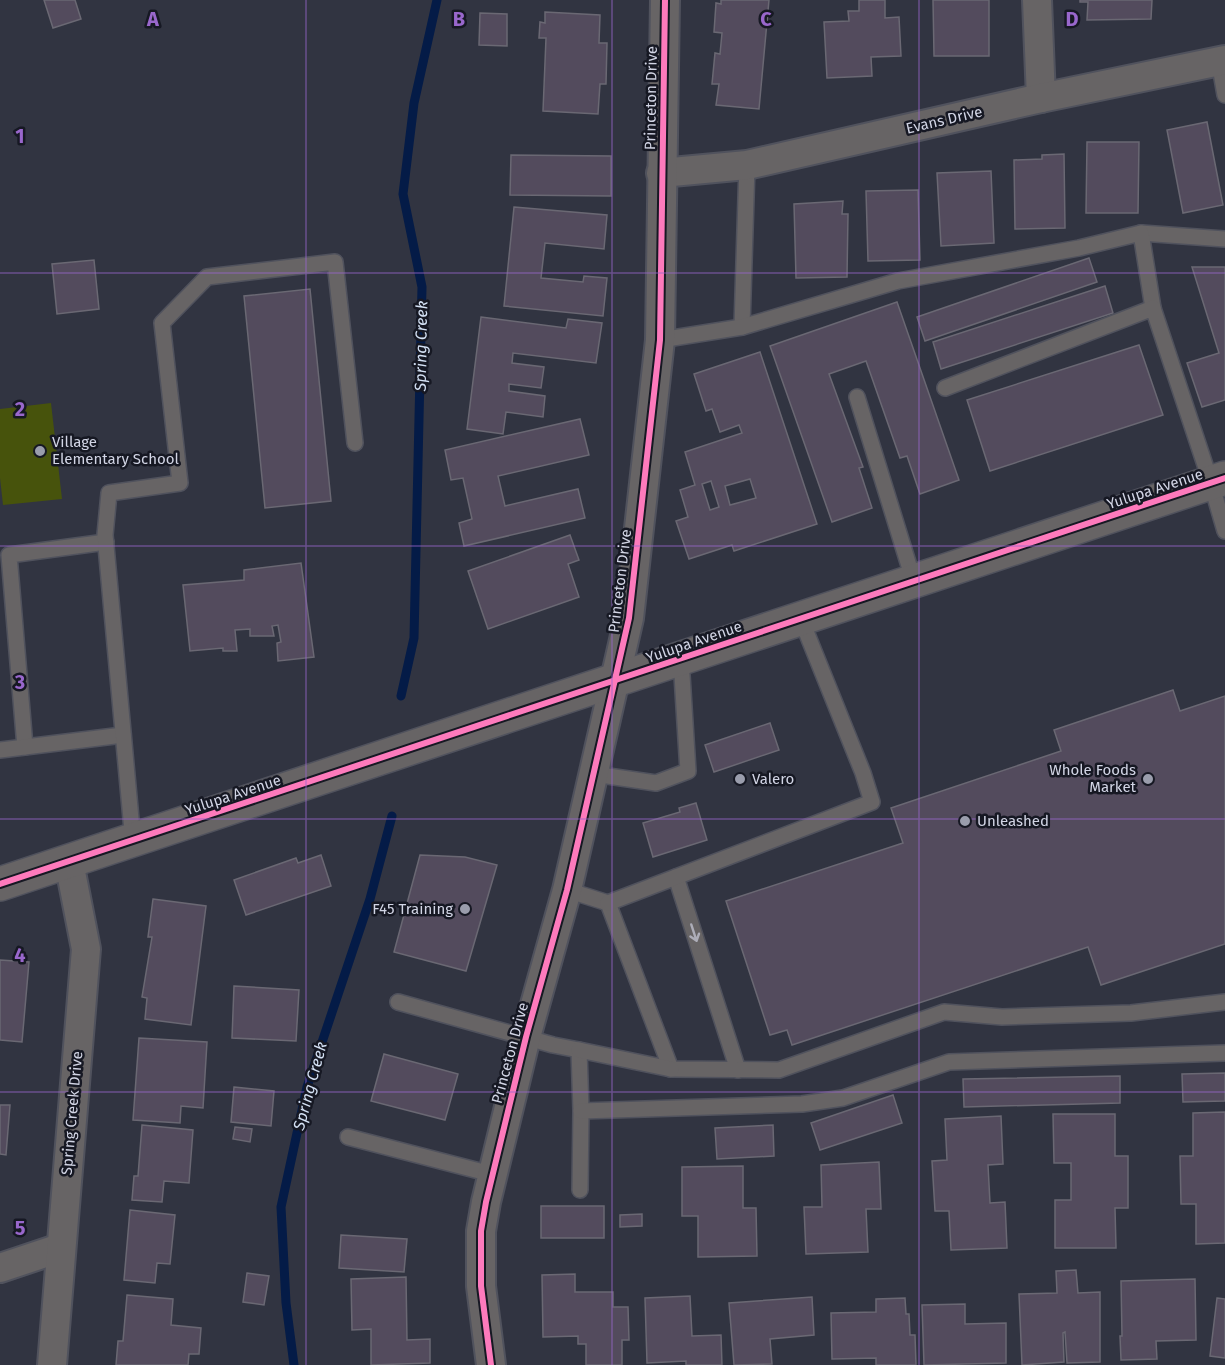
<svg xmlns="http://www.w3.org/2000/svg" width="1225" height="1365" viewBox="0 0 1225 1365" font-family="'Fira Sans',sans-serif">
<rect width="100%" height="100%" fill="#313441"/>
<polygon fill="#47530c" points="51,403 62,499 3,505 0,478 0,409"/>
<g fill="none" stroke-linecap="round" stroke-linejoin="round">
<g stroke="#041b47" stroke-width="9">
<polyline points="401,696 414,638 422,287 403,194 414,103 437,0"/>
<polyline points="294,1365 286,1303 281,1207 307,1087 370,899 392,816"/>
</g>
</g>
<g fill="#534b5d" stroke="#6a6873" stroke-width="1.5" fill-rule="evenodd">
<polygon points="44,0 75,0 81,19 53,28"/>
<polygon points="721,0 769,0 759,109 716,105 719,84 712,84 715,53 720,54 722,33 714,32 716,3 721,4"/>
<polygon points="859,0 885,0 885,18 899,17 901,56 871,57 872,76 827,78 824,22 849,21 848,11 859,11"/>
<polygon points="933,0 989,0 989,56 934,56"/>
<polygon points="1080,0 1152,0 1151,19 1087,20 1088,2 1080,2"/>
<polygon points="545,12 600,15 599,43 607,43 606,84 600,84 598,114 543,111 546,38 539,38 540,22 545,23"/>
<polygon points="480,13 507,14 507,46 479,45"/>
<polygon points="1207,122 1223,205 1183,213 1167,130"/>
<polygon points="1087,142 1139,142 1138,213 1086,213"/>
<polygon points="1064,154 1065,228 1015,229 1014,160 1042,159 1042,155"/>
<polygon points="511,155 611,156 611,196 510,195"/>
<polygon points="991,171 994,243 941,246 937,173"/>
<polygon points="918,190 920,260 868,261 866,191"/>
<polygon points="843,201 842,214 848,214 847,277 796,278 794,204"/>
<polygon points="514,207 607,215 604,249 545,243 541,278 583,282 584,276 607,278 603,316 504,306"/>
<polygon points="1089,258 1097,282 925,341 917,317"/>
<polygon points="94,260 99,309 57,314 52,264"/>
<polygon points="1192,267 1225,267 1225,400 1202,407 1187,363 1219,353"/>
<polygon points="1105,286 1113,313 941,369 933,342"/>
<polygon points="310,289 331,501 265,508 244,296"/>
<polygon points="897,302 959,480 920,494 907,456 900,458 866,361 829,374 863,467 859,468 872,508 832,522 770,346"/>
<polygon points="481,317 566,328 568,319 602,323 596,363 513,353 512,363 544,367 541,388 509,384 509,391 545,396 543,417 506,412 503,434 467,429"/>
<polygon points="1139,345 1163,415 990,471 967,400"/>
<path d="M760,352l57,172 -83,27 -2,-6 -43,14 -13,-38 12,-4 -8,-27 15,-5 -10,-33 57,-19 -3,-8 -19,7 -8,-23 -6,2 -12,-37zM750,479l6,19 -26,7 -5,-19zM711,481l8,26 -9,3 -8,-26z"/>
<polygon points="580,419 589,455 498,476 505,506 578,489 585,518 464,546 459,523 472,519 463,478 451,480 445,450"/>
<polygon points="570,535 579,560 568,564 579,597 488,629 468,571"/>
<polygon points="301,563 314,657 278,661 277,643 281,642 278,625 272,626 274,636 250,636 250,629 235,630 237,651 223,651 223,648 190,651 183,585 244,580 244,570"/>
<polygon points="1173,690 1180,711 1225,696 1225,944 1101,985 1088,947 792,1045 787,1030 770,1035 726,901 903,843 891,808 1061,751 1054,730"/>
<polygon points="770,723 779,750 714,772 705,745"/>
<polygon points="696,803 707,840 653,857 643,823 680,812 679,808"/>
<polygon points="321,855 331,886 246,915 234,880 296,858 298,863"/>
<polygon points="420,855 465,857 497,865 466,971 394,952"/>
<polygon points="153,899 206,906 191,1025 145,1019 147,998 142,997 152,937 148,937"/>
<polygon points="0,960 29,962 22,1042 0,1040"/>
<polygon points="234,986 299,990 296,1041 232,1038"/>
<polygon points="139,1038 207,1042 203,1108 181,1106 180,1123 133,1120"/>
<polygon points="384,1054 458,1074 445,1120 371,1101"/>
<polygon points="1225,1073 1225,1101 1183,1102 1182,1074"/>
<polygon points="1120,1076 1120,1103 964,1107 963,1079"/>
<polygon points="234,1087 274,1091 271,1126 231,1122"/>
<polygon points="893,1095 902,1123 820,1150 811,1123"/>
<polygon points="0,1105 10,1105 6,1155 0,1154"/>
<polygon points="1225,1112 1225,1243 1196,1244 1196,1204 1181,1204 1180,1156 1193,1156 1193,1113"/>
<polygon points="1053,1114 1115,1114 1115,1156 1128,1156 1128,1208 1115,1208 1116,1248 1055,1248 1055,1200 1071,1200 1071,1163 1054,1163"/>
<polygon points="1001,1116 1003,1164 988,1165 990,1203 1005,1202 1007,1248 951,1250 949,1211 935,1211 932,1161 947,1160 945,1119"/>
<polygon points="142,1125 193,1130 189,1183 164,1181 162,1202 132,1200 134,1176 138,1176"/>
<polygon points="773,1125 774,1156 717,1159 715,1128"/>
<polygon points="235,1127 252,1129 250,1142 233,1139"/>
<polygon points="879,1162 881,1209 866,1209 868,1252 806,1254 804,1207 822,1207 821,1165"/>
<polygon points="743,1166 743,1208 756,1208 757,1256 698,1257 698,1216 682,1216 682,1167"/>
<rect x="541" y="1206" width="63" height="32"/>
<polygon points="130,1210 175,1215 170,1264 157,1263 155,1283 124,1280"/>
<polygon points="642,1214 642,1226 620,1227 620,1215"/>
<polygon points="341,1235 407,1239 404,1272 339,1268"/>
<polygon points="1076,1270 1078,1293 1100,1292 1100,1362 1067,1363 1065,1332 1063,1333 1064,1362 1022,1365 1019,1294 1057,1293 1056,1271"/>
<polygon points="247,1273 269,1276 264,1305 243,1302"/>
<polygon points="575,1274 575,1292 613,1292 613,1307 628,1307 629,1340 622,1340 622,1365 586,1365 586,1344 578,1344 578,1336 543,1337 542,1275"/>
<polygon points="406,1277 407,1340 430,1339 430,1363 371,1365 371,1329 352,1330 351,1279"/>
<polygon points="1195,1279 1196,1340 1156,1341 1157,1359 1121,1360 1120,1336 1122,1336 1121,1281"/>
<polygon points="127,1295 173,1299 171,1325 201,1328 199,1354 189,1354 188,1365 116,1365 118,1341 123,1341"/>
<polygon points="690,1296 692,1336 721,1335 722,1365 686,1365 686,1361 647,1363 645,1298"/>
<polygon points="812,1297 814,1335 770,1339 772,1364 734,1365 729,1303"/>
<polygon points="905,1298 906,1314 909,1314 910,1335 915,1335 916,1365 876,1365 876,1358 832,1359 831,1313 876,1312 876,1299"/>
<polygon points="1217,1298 1225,1299 1225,1358 1210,1356"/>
<polygon points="965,1304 965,1324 1006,1323 1006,1363 924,1365 922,1305"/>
</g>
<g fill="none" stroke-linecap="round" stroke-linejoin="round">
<defs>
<g id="service">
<polyline points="1219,61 1225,95"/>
<polyline points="1141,233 1225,239"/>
<polyline points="742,327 747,165"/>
<polyline points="660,340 742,327 898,281 1079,248 1141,233 1153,308"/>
<polyline points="945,388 1153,308 1211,483 1225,531"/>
<polyline points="857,397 914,582"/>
<polyline points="25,747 9,555 106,542"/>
<polyline points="0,750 123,735"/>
<polyline points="594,774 656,783 688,771 681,659"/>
<polyline points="133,841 105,535 109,493 180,483 162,323 207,277 335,262 355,443"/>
<polyline points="676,877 738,1070"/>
<polyline points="567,890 608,903 671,1069 779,1070 944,1012 1002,1017 1131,1013 1225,1002"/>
<polyline points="608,903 872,802 863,773 801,619"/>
<polyline points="398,1002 553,1045 579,1050 581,1111 580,1190"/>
<polyline points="579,1050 671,1069"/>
<polyline points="581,1111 802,1104 843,1098 949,1062 1225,1053"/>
<polyline points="348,1137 491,1174"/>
</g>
<g id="minor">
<polyline points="1037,0 1041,98"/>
<polyline points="661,173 747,165 1041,98 1225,60"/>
<polyline points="0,1268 60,1248"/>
<polyline points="52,1365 86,949 69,862"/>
<polyline points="491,1365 481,1286 481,1231 486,1202 526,1037 567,890 629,618 660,340 665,0"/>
</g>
<polyline id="tertiary" points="0,884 1225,478"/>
</defs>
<use href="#service" stroke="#50525d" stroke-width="18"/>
<use href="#minor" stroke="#50525d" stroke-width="32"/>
<use href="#tertiary" stroke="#50525d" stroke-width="36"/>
<use href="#service" stroke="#676465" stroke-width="15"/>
<use href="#minor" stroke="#676465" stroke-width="28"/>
<use href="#tertiary" stroke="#676465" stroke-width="33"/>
<defs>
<g id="cycleway">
<polyline points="0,884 1225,478"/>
<polyline points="491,1365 481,1286 481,1231 486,1202 526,1037 567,890 629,618 660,340 665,0"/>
</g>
</defs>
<use href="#cycleway" stroke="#161823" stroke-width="10"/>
<use href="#cycleway" stroke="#fd7abc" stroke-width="6"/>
</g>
<defs><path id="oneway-shaft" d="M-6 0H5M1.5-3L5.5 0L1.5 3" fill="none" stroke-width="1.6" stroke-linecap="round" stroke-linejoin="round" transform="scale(1.5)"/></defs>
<use stroke="#adadb8" href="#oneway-shaft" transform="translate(694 933) rotate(72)"/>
<path fill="none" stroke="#9967cc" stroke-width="1.5" stroke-opacity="0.55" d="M306,0v1365M612,0v1365M919,0v1365M0,273h1225M0,546h1225M0,819h1225M0,1092h1225"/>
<g fill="#9a9dac" stroke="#161823" stroke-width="2">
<circle cx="40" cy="451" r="6"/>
<circle cx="740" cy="779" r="6"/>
<circle cx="1148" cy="779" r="6"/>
<circle cx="965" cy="821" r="6"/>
<circle cx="465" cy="909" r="6"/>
</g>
<g text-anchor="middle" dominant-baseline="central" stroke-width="5" stroke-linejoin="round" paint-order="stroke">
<g font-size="15" fill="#d2d5e5" stroke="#161823">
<text transform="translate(651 98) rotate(-89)">Princeton Drive</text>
<text transform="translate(944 120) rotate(-13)">Evans Drive</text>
<text transform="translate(1155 489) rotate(-18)">Yulupa Avenue</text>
<text transform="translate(620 581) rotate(-83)">Princeton Drive</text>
<text transform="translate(694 642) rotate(-19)">Yulupa Avenue</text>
<text transform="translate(233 795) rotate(-18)">Yulupa Avenue</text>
<text transform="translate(510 1053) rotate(-75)">Princeton Drive</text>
<text transform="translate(72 1113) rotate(-85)">Spring Creek Drive</text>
</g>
<g font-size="15" fill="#d2d5e5" stroke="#161823" text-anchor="start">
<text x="52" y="442">Village<tspan x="52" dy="17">Elementary School</tspan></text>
<text x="1136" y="770" text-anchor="end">Whole Foods<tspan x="1136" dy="17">Market</tspan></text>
<text x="752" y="779">Valero</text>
<text x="977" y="821">Unleashed</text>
<text x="453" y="909" text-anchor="end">F45 Training</text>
</g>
<g font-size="16" font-style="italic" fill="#d4e1f4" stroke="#161823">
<text transform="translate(421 346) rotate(-89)">Spring Creek</text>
<text transform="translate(310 1086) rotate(-75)">Spring Creek</text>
</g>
</g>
<g font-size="20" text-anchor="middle" font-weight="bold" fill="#9967cc" stroke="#161823" stroke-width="5" stroke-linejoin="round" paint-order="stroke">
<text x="153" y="26">A</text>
<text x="459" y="26">B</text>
<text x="766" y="26">C</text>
<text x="1072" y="26">D</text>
<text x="20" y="143">1</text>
<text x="20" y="416">2</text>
<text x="20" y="689">3</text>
<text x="20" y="962">4</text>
<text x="20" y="1235">5</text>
</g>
</svg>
